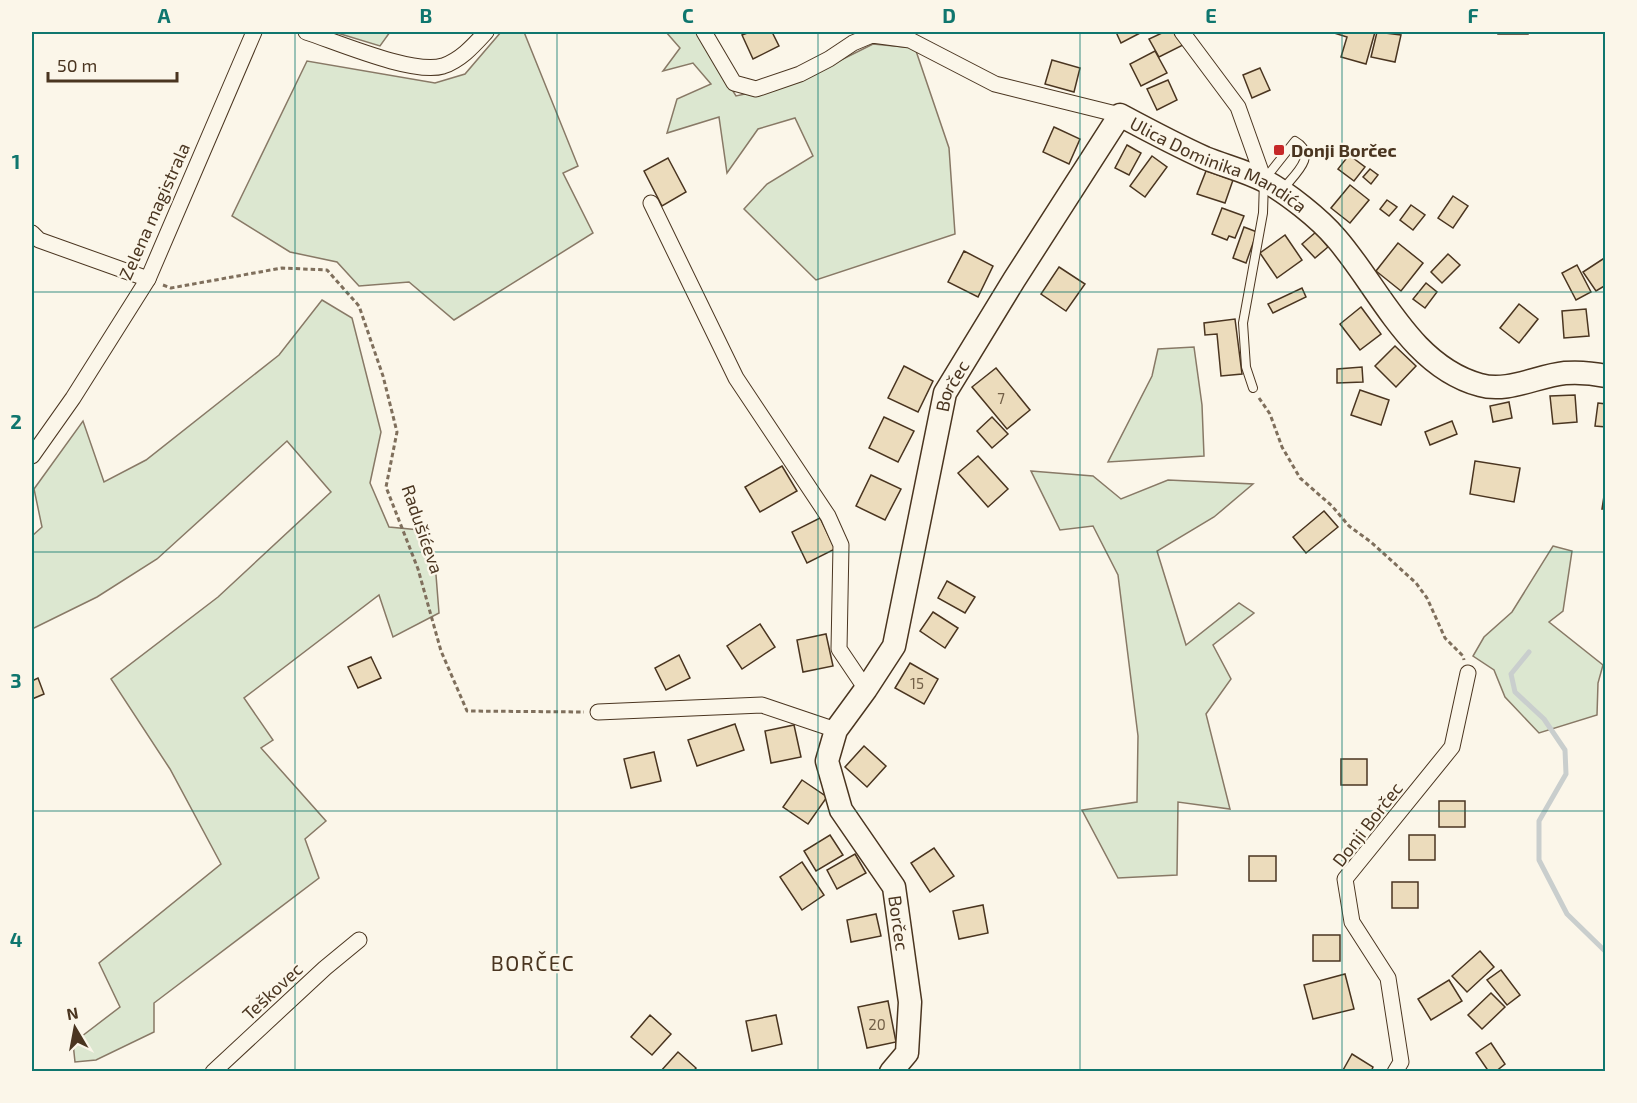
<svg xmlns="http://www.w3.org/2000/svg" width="1637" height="1103" viewBox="0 0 1637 1103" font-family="'Exo 2',sans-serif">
<rect width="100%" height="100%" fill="#fbf6e9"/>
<g fill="#dce7d0" stroke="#887966" stroke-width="1.5">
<polygon points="334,32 390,32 380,46"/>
<polygon points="501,32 524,32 578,166 563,173 593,233 454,320 409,282 359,286 337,262 290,252 232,216 307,61 435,83 465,74"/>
<polygon points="666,32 696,32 736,96 759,91 831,65 873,44 915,48 949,148 955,234 816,280 744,209 767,184 813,156 795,118 758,129 727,173 719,117 667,133 677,99 711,84 693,63 663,71 680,48"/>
<polygon points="322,300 352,318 381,432 370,483 389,527 420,530 436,575 439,613 393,637 379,595 244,698 273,740 261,748 326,821 305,839 319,878 154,1003 154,1032 96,1060 75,1062 73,1043 120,1007 99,963 221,864 170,769 111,679 218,597 331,492 287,441 157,559 97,597 32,629 32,536 42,527 34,489 83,421 104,482 146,460 279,355"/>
<polygon points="1194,347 1202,405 1204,456 1108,462 1152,376 1158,349"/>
<polygon points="1031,471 1093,476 1121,499 1168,480 1253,484 1214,517 1157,551 1186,645 1239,603 1254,613 1213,645 1231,679 1206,714 1230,809 1178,802 1177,875 1118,878 1082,810 1137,802 1138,736 1118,575 1093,526 1060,530"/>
<polygon points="1553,546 1572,551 1563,611 1549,622 1603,665 1598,683 1597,715 1539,733 1505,697 1494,670 1473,656 1484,637 1512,612"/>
</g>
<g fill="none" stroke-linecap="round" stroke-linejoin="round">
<polyline stroke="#c9cecd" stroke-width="5" points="1529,652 1511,674 1515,692 1544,719 1565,750 1566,774 1539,821 1539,860 1567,914 1606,952"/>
</g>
<g fill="#ecdcbc" stroke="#4a3520" stroke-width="1.5">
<polygon points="750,32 772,32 779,46 753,59 742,35"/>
<polygon points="1116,32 1142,32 1121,43"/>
<polygon points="1164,32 1176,32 1183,45 1159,57 1149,39"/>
<polygon points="1334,32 1375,32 1366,64 1341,57 1347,37 1334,33"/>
<polygon points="1377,32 1401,35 1395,62 1371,57"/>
<rect x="1498" y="32" width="30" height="2"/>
<polygon points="1155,51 1167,73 1141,86 1130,64"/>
<polygon points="1052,60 1080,68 1074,92 1045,84"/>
<polygon points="1260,68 1270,90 1252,98 1243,75"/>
<polygon points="1168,80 1177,100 1157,110 1147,89"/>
<polygon points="1054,127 1080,139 1069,164 1043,152"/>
<polygon points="1127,145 1141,153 1129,175 1115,168"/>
<polygon points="1349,155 1365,167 1354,181 1338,169"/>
<polygon points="1152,156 1167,167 1145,197 1130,186"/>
<polygon points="668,158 686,192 662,206 644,171"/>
<polygon points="1370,169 1378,175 1371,184 1363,177"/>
<polygon points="1206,171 1233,180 1225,203 1197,194"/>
<polygon points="1350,185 1369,200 1350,223 1331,208"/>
<polygon points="1453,196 1468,206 1453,228 1438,218"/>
<polygon points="1387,200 1397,207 1389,216 1380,209"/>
<polygon points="1411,205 1425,215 1413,230 1400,220"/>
<polygon points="1222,208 1244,216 1235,238 1229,236 1227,240 1212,234"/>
<polygon points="1244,227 1257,232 1246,263 1233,258"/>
<polygon points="1316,232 1328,247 1315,258 1302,244"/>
<polygon points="1285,235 1302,260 1277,278 1260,253"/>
<polygon points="1398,243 1423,263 1401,291 1376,271"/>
<polygon points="964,251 993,266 978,297 948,282"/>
<polygon points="1448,254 1460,265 1442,283 1431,272"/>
<polygon points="1606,257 1606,285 1596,291 1583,272"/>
<polygon points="1577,265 1591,292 1576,300 1562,273"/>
<polygon points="1059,267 1085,284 1066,311 1041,294"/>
<polygon points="1426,283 1437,292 1425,308 1413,299"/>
<polygon points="1302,288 1306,297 1273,313 1268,304"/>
<polygon points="1519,304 1538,319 1519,343 1500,328"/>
<polygon points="1361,307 1381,334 1360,350 1340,324"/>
<polygon points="1586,309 1589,336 1564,338 1562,311"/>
<polygon points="1235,319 1242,374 1221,376 1217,334 1205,335 1204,323"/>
<polygon points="1395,346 1416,366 1396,387 1375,366"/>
<polygon points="904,366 933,381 918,412 888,398"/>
<polygon points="1362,367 1363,382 1337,383 1337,369"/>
<polygon points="996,368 1030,410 1007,429 972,387"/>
<polygon points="1360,390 1389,400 1381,425 1351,415"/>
<polygon points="1575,395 1577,422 1553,424 1550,396"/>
<polygon points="1509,402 1512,418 1493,422 1490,406"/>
<polygon points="1598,403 1606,404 1606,427 1595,426"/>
<polygon points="884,417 914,431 898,462 869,448"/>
<polygon points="992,417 1008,434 992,448 977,431"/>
<polygon points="1452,421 1457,434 1430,445 1425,432"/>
<polygon points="978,456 1008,489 988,507 958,473"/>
<polygon points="1475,461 1520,468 1514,502 1470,494"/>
<polygon points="782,466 797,491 760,512 745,487"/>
<polygon points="871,475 901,489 885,520 856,506"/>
<polygon points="1606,483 1606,509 1602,509"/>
<polygon points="1324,511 1338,527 1306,553 1293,537"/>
<polygon points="820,518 835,549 807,563 792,532"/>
<polygon points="947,581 975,597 965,613 938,598"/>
<polygon points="933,612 958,628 945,648 920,631"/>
<polygon points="760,624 775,647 742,669 727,646"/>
<polygon points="826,634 833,666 803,672 797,640"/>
<polygon points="679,655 690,678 666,690 655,668"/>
<polygon points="371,657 381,678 358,688 348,667"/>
<polygon points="910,663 938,679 924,704 895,688"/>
<polygon points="38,678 44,694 32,699 32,681"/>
<polygon points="735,724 744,750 697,766 688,740"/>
<polygon points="794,725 801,757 771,763 765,731"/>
<polygon points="864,746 886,766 867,787 845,767"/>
<polygon points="654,752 661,781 631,788 624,759"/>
<rect x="1341" y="759" width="26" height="26"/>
<polygon points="802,780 827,797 808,824 783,807"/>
<rect x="1439" y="801" width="26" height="26"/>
<polygon points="830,835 843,855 816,871 804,851"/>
<rect x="1409" y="835" width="26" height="25"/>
<polygon points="934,848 954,876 930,892 911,863"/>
<polygon points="855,854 866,873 837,889 827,870"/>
<rect x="1249" y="856" width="27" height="25"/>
<polygon points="802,862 824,895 802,910 780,877"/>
<rect x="1392" y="882" width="26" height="26"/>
<polygon points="983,905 988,933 959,939 953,911"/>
<polygon points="876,914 881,936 851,942 847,920"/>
<rect x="1313" y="935" width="27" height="26"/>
<polygon points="1480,951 1494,967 1467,992 1452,976"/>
<polygon points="1501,970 1520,995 1507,1005 1487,980"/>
<polygon points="1345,974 1354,1009 1313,1019 1304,985"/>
<polygon points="1449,980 1462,1001 1431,1020 1418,999"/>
<polygon points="1491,993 1505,1007 1482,1029 1468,1015"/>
<polygon points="888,1001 896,1042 867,1048 858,1007"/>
<polygon points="650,1015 671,1034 652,1055 631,1037"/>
<polygon points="776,1015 782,1044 752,1051 746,1021"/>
<polygon points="1491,1043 1505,1064 1495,1072 1489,1072 1476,1053"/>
<polygon points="678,1052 696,1068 693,1072 660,1072"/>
<polygon points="1352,1054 1373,1067 1371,1072 1342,1072"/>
</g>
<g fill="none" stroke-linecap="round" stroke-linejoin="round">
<defs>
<path id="lane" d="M1253,388l-7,-21 -3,-44 20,-110 1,-33 31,-39c24,14 -1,34 -12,48"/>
<g id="street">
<path d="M306,32c31,10 107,43 137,34 18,-6 31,-21 43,-34"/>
<polyline points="704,32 734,83 756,89 800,74 829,59 853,43 872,35 910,40 995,84 1120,115"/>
<polyline points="1182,32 1238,107 1264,180"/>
<polyline points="651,203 736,378 828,516 841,545 839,649 866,689"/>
<polyline points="32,233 39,240 148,279"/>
<polyline points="32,456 73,398 148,279 254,32"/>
<polyline points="598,712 762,705 836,730"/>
<polyline points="213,1072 325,968 359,940"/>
<polyline points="1395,1072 1401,1062 1388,978 1352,922 1345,879 1452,747 1468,673"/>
</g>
<g id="secondary">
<path id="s1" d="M891,1072l16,-19 3,-51 -16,-115 -53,-77 -14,-49 9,-31 30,-41 28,-43 51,-253 69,-113 106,-165c28,15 56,30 85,43 20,8 41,13 60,23 22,12 54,37 71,57 43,49 74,128 144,147 27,8 57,-9 85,-12 14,-1 27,0 41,3"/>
</g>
</defs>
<use href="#lane" stroke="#4a3520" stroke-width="10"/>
<use href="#street" stroke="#4a3520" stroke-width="17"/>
<use href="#secondary" stroke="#4a3520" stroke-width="25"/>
<g stroke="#7f6f5c" stroke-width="3" stroke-dasharray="4.5 3" stroke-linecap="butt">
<polyline points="163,285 171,288 282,268 327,270 359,306 383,376 397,432 386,487 418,569 441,651 467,711 584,712"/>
<polyline points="1259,398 1270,414 1282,447 1300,478 1332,506 1349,526 1371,542 1416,583 1427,598 1445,638 1463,656 1464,660"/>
</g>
<use href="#lane" stroke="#fbf6e9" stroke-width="8"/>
<use href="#street" stroke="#fbf6e9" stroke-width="15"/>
<use href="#secondary" stroke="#fbf6e9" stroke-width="22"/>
</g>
<path fill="none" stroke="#0f766e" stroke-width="1.5" stroke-opacity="0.55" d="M295,32v1040M557,32v1040M818,32v1040M1080,32v1040M1342,32v1040M32,292h1574M32,552h1574M32,811h1574"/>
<rect fill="#c62828" stroke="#fbf6e9" stroke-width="2" x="1273" y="144" width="12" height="12" rx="3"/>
<g text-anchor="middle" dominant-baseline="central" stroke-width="4.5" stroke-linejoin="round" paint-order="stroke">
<g font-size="15" fill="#725f47">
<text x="1001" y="398">7</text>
<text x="917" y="683">15</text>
<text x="877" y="1024">20</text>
</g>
<g font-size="18" font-weight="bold" fill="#4a3520" stroke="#fbf6e9" text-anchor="start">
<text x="1291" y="150">Donji Borčec</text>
</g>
<g font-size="18" fill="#4a3520" stroke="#fbf6e9">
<text stroke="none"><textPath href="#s1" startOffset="1168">Ulica Dominika Mandića</textPath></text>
<text transform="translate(154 211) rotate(-66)">Zelena magistrala</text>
<text stroke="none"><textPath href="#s1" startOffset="738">Borčec</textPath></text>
<text transform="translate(423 529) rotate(71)">Radušićeva</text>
<text transform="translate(1367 824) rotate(-52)">Donji Borčec</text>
<text transform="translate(899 923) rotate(82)">Borčec</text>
<text transform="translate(272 991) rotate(-43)">Teškovec</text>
</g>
<g font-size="21" letter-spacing="1.5" fill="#4a3520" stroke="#fbf6e9">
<text x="533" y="962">BORČEC</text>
</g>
</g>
<rect width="1637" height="1103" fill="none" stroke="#fbf6e9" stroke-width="66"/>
<g transform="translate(75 1028) rotate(350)" stroke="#fbf6e9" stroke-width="4.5" paint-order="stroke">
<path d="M0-4.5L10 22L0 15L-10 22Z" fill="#4a3520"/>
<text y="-9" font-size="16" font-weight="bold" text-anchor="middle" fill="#4a3520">N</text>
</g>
<path d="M48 72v9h129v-9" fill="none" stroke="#4a3520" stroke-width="3"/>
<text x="57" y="72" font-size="18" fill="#4a3520" stroke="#fbf6e9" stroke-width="4.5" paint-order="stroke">50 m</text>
<rect x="33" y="33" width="1571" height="1037" fill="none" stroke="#0f766e" stroke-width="2"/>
<g font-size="20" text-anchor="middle" font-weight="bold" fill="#0f766e">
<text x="164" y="23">A</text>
<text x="426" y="23">B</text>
<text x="688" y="23">C</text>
<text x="949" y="23">D</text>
<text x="1211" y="23">E</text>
<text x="1473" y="23">F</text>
<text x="16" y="169">1</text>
<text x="16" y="429">2</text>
<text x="16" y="688">3</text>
<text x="16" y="947">4</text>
</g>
</svg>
